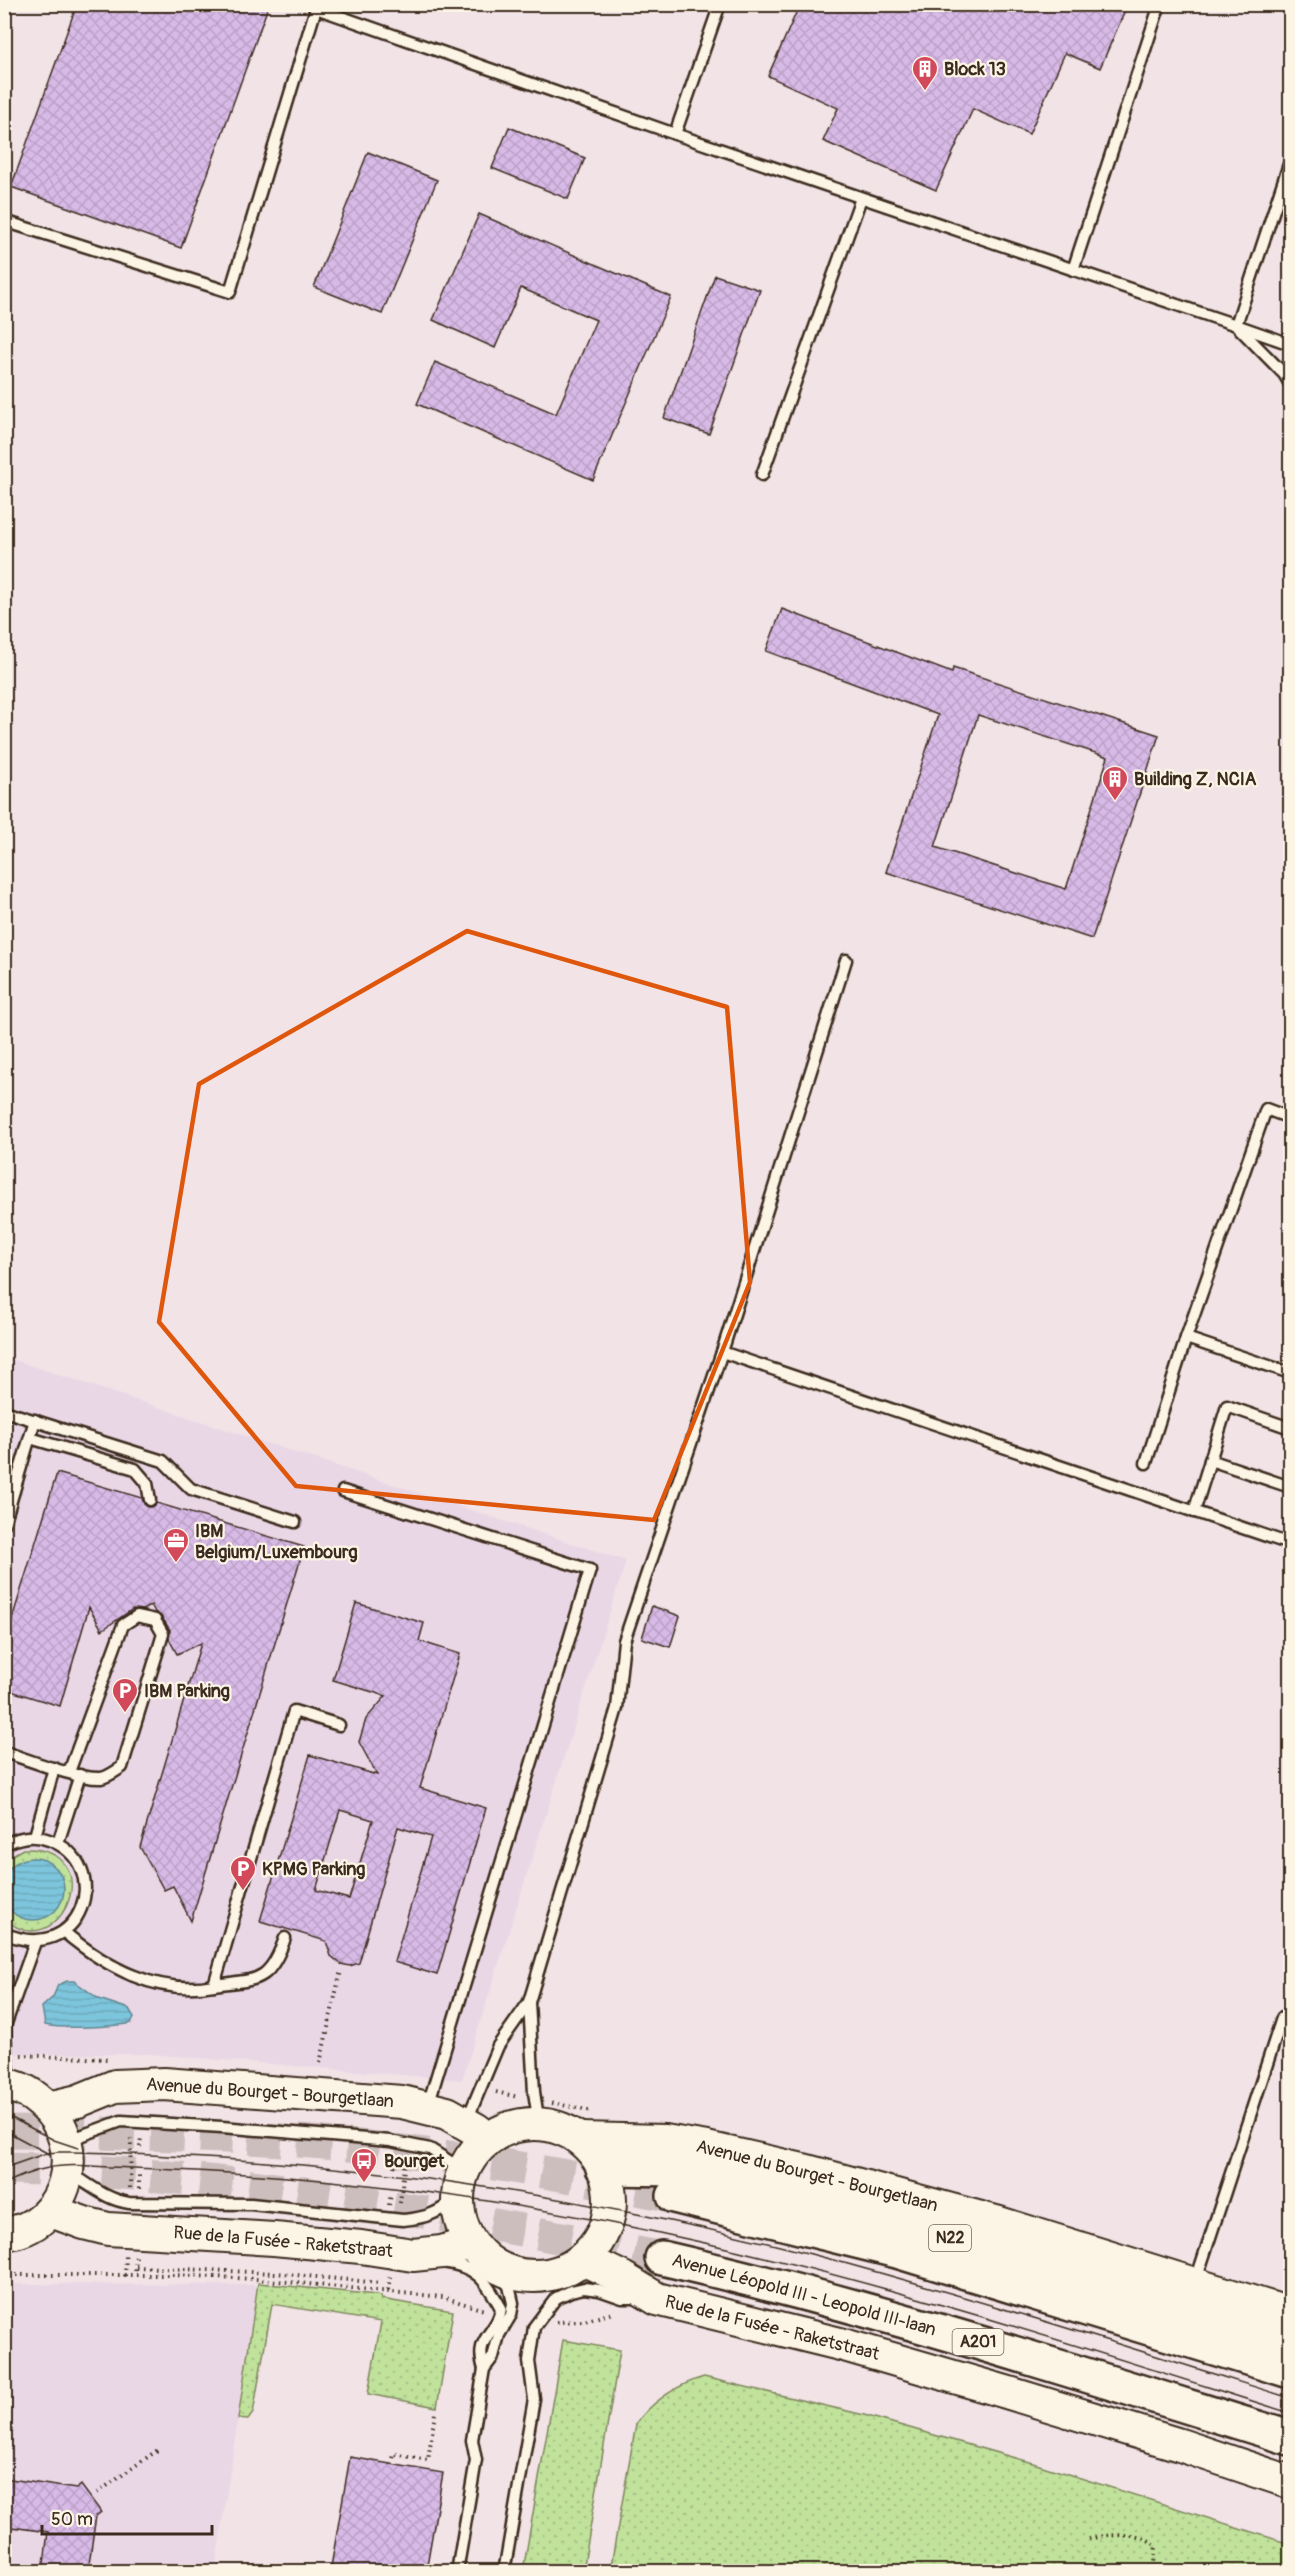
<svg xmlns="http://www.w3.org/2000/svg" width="1295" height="2576" viewBox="0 0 1295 2576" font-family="Pangolin,sans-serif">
<defs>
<pattern id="grass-dots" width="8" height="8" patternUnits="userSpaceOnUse" patternTransform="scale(1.5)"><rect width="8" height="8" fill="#c0e29b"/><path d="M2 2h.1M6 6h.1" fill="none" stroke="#a6c285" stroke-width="1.8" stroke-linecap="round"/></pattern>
<pattern id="water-rules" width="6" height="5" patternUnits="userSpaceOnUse" patternTransform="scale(1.5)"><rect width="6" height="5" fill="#7cc5dc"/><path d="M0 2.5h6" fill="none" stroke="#6ca9bc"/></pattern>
<pattern id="building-cross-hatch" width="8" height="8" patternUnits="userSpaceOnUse" patternTransform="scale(1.5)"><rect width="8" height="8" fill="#d8bae7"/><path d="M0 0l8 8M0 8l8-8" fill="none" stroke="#baa0c6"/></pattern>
</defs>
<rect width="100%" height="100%" fill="#f1e3e6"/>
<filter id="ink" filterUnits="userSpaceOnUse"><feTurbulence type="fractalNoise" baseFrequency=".0167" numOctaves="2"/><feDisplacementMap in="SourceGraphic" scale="12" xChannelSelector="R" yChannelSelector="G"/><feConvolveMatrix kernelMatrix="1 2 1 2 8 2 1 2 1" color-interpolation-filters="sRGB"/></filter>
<g filter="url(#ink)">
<g fill="#ead7e6">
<polygon points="5,1357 626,1561 462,2080 150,2054 5,2054"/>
<polygon points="5,2284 258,2285 215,2571 5,2572"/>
</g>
<g fill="url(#grass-dots)" stroke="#7e865c" stroke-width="1.5">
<path d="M23,1849c89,-4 38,120 -18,70l-1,-17 3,4 52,-1c7,-17 4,-30 -10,-43l-39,5 -5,8v-16z"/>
<polygon points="258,2283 377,2295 381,2296 381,2299 453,2311 437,2407 368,2394 381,2322 272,2304 253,2413 248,2420 238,2419"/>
<polygon points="563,2340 620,2350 583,2571 523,2571"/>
<path d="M704,2377l160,38 172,49 254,80v27h-680l26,-147c15,-22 42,-40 68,-47z"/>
</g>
<g fill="url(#water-rules)" stroke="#628790" stroke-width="1.5">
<circle cx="33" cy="1889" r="31"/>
<path d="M67,1981h7l25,18 30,10 5,8 -3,6c-18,4 -68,6 -86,2l-3,-18 11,-10 5,-12z"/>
</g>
<g fill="url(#building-cross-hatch)" stroke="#3b2a1e" stroke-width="1.5" fill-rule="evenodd">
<polygon points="77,4 269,4 181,248 11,187"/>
<polygon points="800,4 1128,4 1100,68 1065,53 1029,134 973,109 936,190 823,141 838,108 768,76"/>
<polygon points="509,127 585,158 568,199 492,168"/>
<polygon points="368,152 437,180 382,314 314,287"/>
<polygon points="479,214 671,297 593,480 417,404 435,362 556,414 596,320 521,288 495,348 433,320"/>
<polygon points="715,275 760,290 709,434 664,418"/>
<path d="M782,609l170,64 1,-5 206,67 -67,204 -206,-67 52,-157 -172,-64zM978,715l130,42 -42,132 -131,-42z"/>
<polygon points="57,1473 142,1498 144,1504 148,1507 154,1506 157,1503 304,1547 191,1921 173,1886 164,1890 140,1847 201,1643 177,1654 169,1639 170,1630 161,1616 155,1612 151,1605 143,1610 133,1609 102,1630 89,1607 60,1706 4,1689 4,1645"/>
<path d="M356,1603l68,20 -5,18 41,13 -40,134 66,20 -49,167 -43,-13 37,-125 -33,-10 -39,136 -9,3 -9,-2 -10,-8 -5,-15 -66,-20 50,-166 67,20 -18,-33 7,-23 20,-23 -53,-16zM340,1810l33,10 -24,79 -33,-9z"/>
<polygon points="652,1606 680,1616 670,1647 642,1638"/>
<polygon points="350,2457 443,2473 426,2571 354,2571 331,2567"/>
<polygon points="4,2478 76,2489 81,2485 101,2512 96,2516 88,2571 43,2571 48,2532 4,2526"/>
</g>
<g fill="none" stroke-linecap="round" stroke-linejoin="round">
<g stroke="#cdbebe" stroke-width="33" stroke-dasharray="33 16" stroke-linecap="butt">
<path d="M4,2132c119,1 237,3 355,14 106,11 211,30 315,50"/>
<path d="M4,2168c222,3 441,46 658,90"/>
</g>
<defs>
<g id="lane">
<polyline points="317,4 316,8 675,134 1236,325 1284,374 1290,384"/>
<polyline points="675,134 720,4"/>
<polyline points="1290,161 1236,325 1290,344"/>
<polyline points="4,221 230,292 316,8"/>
<polyline points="1073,270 1160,4"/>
<polyline points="762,475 861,198"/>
<polyline points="1290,1118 1266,1109 1186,1338 1290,1373"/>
<polyline points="722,1352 1290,1544"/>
<polyline points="4,1411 163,1461 191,1489 295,1522"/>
<polyline points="30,1438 135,1469 147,1483 150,1500"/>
<polyline points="1210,1460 1290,1487"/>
<polyline points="1146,1463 1186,1338"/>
<polyline points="343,1491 590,1570 428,2105"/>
<polyline points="1194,1512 1227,1406 1290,1428"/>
<polyline points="4,1524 35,1420"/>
<path d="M4,1752c26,8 72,27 97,26 7,-1 15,-7 21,-11l41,-133 -8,-14 -18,-4 -14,9 -54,147"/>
<polyline points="35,1836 54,1768"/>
<polyline points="58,1843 80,1775"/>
<path d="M4,1845c14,-8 30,-11 45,-5 67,24 33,128 -45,93"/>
<path d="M64,1932c42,35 93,64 150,53l80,-274 45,14"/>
<path d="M214,1985c43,-6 55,-1 71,-47"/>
<polyline points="11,2082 6,2054 5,2026 35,1942"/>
<polyline points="467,2120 498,2046 529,2002"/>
<polyline points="539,2124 534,2092 529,2002 617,1708 624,1641 722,1352 846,960"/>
<polyline points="67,2141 121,2121 222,2127 390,2141 430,2149 463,2170"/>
<path d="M71,2174c20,11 35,26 58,29l122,1 152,16c23,-2 36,-7 54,-22"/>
<path d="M442,2262c34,4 43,17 59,46 -3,26 -28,28 -17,61"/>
<polyline points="1195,2283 1282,2018"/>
<polyline points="457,2572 476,2460 472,2440 484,2369 493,2357 499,2335 511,2315 513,2303 509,2286 492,2265"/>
<polyline points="504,2572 534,2399 529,2361 534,2327 556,2298 571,2291 584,2288 599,2290 622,2298 639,2298"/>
</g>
<g id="secondary">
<path d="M4,2085c14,1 28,9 38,18 47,41 27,124 -38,131"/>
<polyline points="48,2108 78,2101 115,2086 164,2084 402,2102 447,2113 477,2130 484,2142"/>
<circle cx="534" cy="2200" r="76"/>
<polyline points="580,2139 665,2141 707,2148 803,2170 999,2223 1290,2314"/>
<polyline points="51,2211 84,2223 108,2229 274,2239 361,2247 413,2255 442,2252 461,2246 468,2241"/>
<polyline points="583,2259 623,2278 657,2299 844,2345 1006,2392 1180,2445 1290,2482"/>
</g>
<g id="primary">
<polyline points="603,2168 685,2169 789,2192 989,2249 1290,2341"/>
<polyline points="1286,2480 1290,2481"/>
</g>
<g id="highway">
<polyline points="674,2196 897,2251 1290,2371"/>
<path d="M662,2258c213,49 420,116 628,180"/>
</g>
</defs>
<use href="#lane" stroke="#3b2a1e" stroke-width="15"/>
<use href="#secondary" stroke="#3b2a1e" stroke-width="36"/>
<use href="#primary" stroke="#3b2a1e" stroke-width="38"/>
<use href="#highway" stroke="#3b2a1e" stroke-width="38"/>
<g stroke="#3b2a1e" stroke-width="4" stroke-dasharray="1.5 4.5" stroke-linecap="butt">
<polyline points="21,2055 107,2059"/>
<polyline points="320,2063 341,1970"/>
<polyline points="496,2092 518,2097"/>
<polyline points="552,2103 592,2111"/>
<polyline points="140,2147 141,2137"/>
<polyline points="394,2167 396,2157"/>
<polyline points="130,2188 131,2136"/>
<polyline points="139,2189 139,2175"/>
<polyline points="400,2203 405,2160"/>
<polyline points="389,2205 391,2194"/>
<polyline points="136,2267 275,2273 380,2283"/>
<polyline points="135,2270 136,2256"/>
<polyline points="4,2275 175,2275 256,2279 443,2297 484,2310"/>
<polyline points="125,2276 126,2256"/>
<polyline points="388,2290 390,2276"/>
<polyline points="556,2322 584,2321 613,2313"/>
<polyline points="392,2464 394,2454 428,2460 435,2413"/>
<polyline points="97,2493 159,2449"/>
<path d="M1089,2539c16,-5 56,-7 67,7l-3,26"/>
</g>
<use href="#lane" stroke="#fcf5e5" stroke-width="10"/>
<use href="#secondary" stroke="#fcf5e5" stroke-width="32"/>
<use href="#primary" stroke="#fcf5e5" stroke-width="33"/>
<use href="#highway" stroke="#fcf5e5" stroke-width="33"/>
<g stroke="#3b2a1e" stroke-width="1.5">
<polyline points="4,2114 54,2140 78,2148"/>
<polyline points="4,2130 49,2154"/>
<path d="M4,2168l43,-15 12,-1c48,-1 97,4 146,6 204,11 408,45 606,96 161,43 320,94 479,144"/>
<path d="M4,2184c15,-7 28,-13 44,-16 19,-4 40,-2 60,-1 35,1 70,3 105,5 166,9 330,34 492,71 198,45 392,109 585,170"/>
</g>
</g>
</g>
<path fill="none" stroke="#df570d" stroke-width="4.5" stroke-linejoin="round" d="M467,931l260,76 23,275 -96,238 -358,-34 -137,-164 40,-238z"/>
<defs>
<symbol id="building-pin" viewBox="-11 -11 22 30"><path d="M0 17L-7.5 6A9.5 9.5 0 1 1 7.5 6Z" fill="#d1495b" stroke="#fcf5e5"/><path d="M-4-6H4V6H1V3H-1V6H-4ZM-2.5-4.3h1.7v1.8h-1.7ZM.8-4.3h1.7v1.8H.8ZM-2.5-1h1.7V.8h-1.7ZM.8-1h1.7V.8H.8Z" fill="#fff"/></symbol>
<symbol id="office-pin" viewBox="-11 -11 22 30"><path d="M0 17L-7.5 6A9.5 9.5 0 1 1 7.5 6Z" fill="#d1495b" stroke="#fcf5e5"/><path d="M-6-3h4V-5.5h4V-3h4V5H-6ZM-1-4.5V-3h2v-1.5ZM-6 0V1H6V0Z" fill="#fff"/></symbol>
<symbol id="parking-pin" viewBox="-11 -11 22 30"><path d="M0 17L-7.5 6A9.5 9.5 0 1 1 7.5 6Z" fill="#d1495b" stroke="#fcf5e5"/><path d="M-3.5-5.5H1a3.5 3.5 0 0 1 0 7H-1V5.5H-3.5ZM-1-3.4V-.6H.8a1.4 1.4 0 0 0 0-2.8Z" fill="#fff"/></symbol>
<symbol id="bus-pin" viewBox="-11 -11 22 30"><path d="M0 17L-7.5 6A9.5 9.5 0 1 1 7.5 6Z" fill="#d1495b" stroke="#fcf5e5"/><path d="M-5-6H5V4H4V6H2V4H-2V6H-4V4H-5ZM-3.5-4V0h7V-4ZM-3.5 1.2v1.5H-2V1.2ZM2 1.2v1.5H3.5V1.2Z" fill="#fff"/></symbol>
</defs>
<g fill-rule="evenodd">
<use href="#building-pin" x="910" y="54" width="30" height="40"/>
<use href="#building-pin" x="1100" y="764" width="30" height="40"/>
<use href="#office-pin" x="161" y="1526" width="30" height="40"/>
<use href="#parking-pin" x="110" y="1676" width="30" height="40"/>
<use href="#parking-pin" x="228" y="1854" width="30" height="40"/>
<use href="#bus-pin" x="349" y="2146" width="30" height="40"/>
</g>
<g text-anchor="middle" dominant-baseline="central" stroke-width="4.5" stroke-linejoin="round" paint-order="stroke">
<g fill="#fcf5e5" stroke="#75675a" stroke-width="1.5">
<rect x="929" y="2225" width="42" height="26" rx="4.5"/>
<rect x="952.5" y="2329" width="51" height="26" rx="4.5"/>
</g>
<g font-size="16" font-weight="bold" fill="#3b2a1e">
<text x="950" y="2238">N22</text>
<text x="978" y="2342">A201</text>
</g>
<g font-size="18" font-weight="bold" fill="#3b2a1e" stroke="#fcf5e5" text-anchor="start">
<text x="944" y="69">Block 13</text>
<text x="1134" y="779">Building Z, NCIA</text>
<text x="195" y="1531">IBM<tspan x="195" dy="21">Belgium/Luxembourg</tspan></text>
<text x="144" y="1691">IBM Parking</text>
<text x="262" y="1869">KPMG Parking</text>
<text x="384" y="2161">Bourget</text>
</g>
<g font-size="18" fill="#3b2a1e" stroke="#fcf5e5">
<text transform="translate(270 2093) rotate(4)">Avenue du Bourget - Bourgetlaan</text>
<text transform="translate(817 2176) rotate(14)">Avenue du Bourget - Bourgetlaan</text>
<text transform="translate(283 2242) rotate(5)">Rue de la Fusée - Raketstraat</text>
<text transform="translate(804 2295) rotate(15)">Avenue Léopold III - Leopold III-laan</text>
<text transform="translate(772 2328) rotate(14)">Rue de la Fusée - Raketstraat</text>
</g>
</g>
<rect width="1295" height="2576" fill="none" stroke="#fcf5e5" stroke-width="24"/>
<rect x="12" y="12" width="1271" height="2552" fill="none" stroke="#3b2a1e" stroke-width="2" filter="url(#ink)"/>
<path d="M42 2525v9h170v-9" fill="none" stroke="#3b2a1e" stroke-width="3"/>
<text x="51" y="2525" font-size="18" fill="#3b2a1e" stroke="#fcf5e5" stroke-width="4.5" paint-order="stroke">50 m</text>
</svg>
